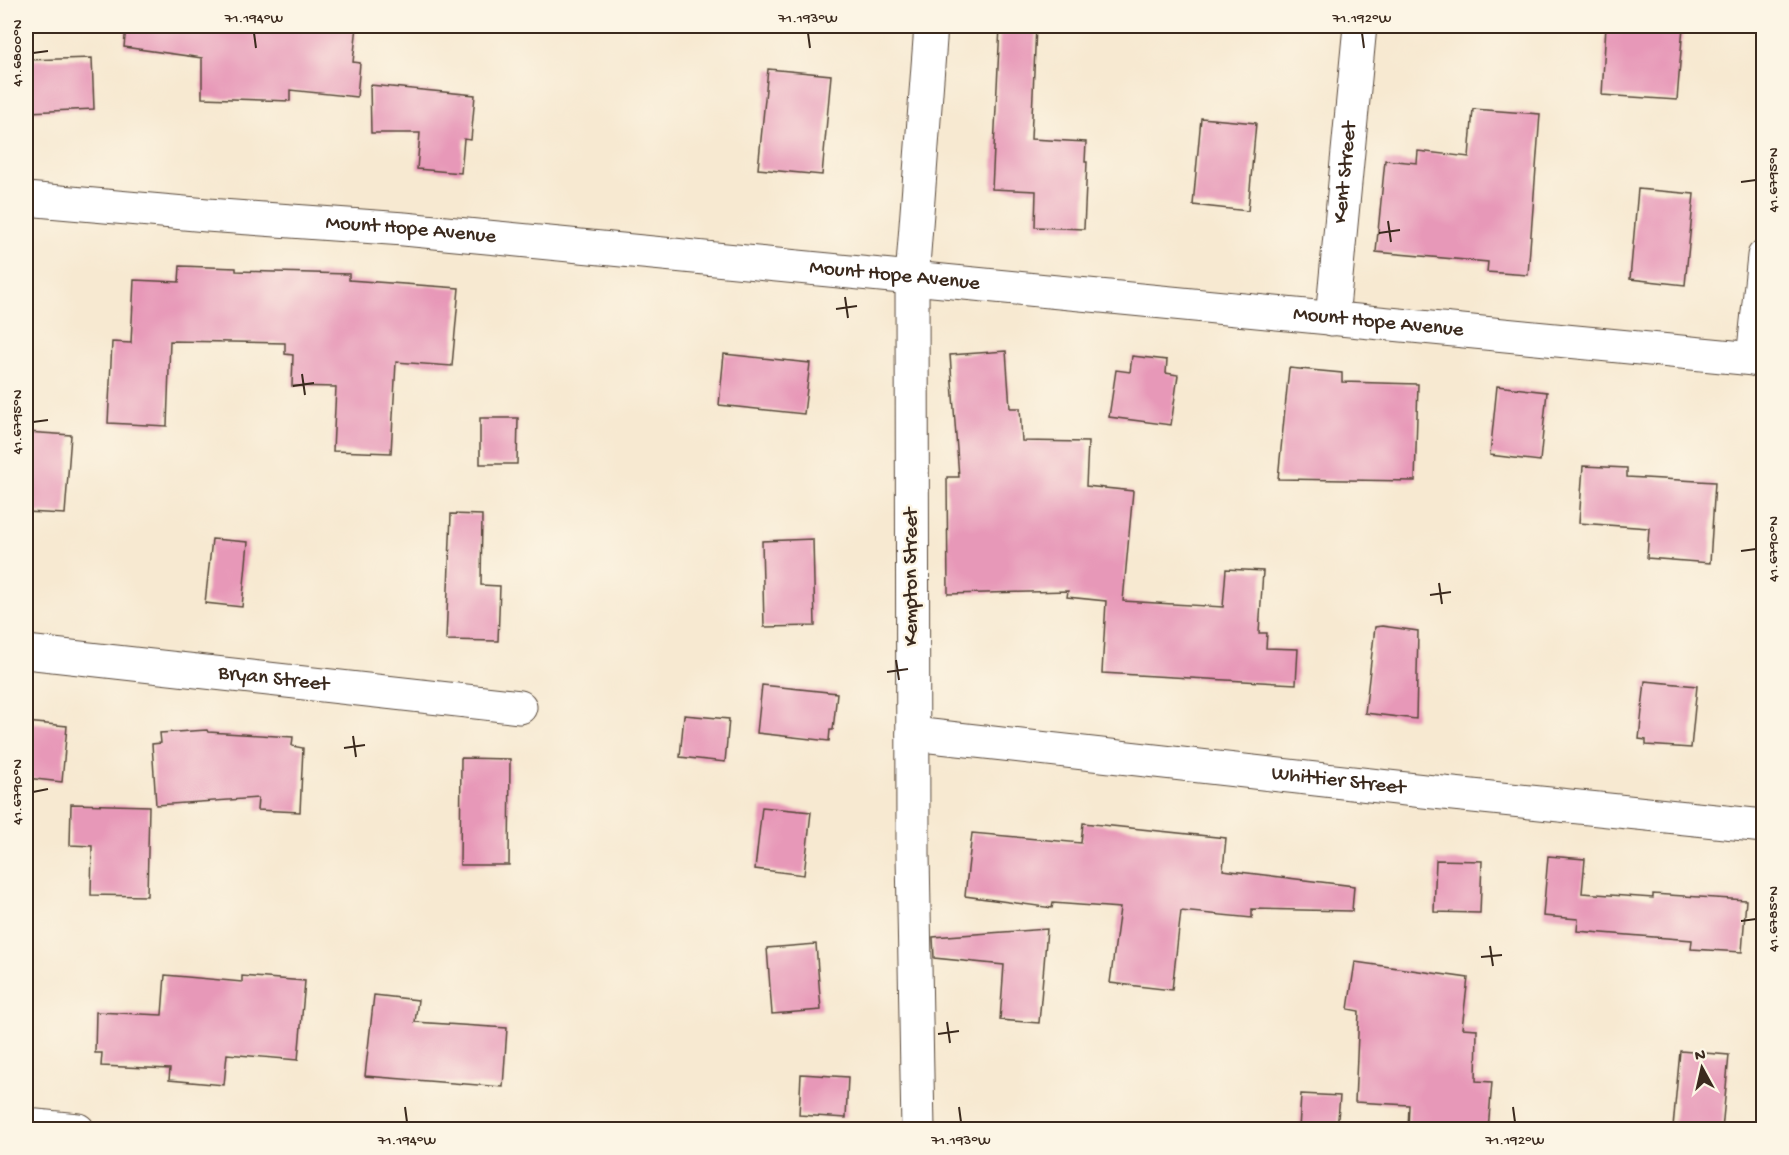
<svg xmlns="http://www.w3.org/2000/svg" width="1789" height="1155" viewBox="0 0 1789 1155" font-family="'Gochi Hand',sans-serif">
<rect width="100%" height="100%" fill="#fcf5e5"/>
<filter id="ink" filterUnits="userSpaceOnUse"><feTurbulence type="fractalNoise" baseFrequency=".0167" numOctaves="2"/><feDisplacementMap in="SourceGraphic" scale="12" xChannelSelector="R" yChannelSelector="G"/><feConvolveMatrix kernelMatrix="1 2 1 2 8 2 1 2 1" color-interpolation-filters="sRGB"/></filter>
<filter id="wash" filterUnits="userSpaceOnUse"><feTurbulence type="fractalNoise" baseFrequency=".008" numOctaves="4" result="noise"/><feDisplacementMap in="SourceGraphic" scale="24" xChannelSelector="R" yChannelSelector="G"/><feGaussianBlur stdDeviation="1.35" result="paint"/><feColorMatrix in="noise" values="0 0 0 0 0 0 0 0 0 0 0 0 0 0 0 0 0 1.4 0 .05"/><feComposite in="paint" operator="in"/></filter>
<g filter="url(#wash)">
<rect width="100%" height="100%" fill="#f7e9d1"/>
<g id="blocks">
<g fill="#e798b8">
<polygon points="126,26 357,26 353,62 360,63 357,97 290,90 290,101 202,98 202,58 124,47"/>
<polygon points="1000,26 1036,26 1031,139 1086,142 1085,162 1087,162 1084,229 1035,227 1036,191 992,189"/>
<polygon points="1606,26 1683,26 1677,100 1602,95"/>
<polygon points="92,58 94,109 29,112 28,99 26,99 26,60"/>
<polygon points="768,69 831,75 822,175 758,169"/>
<polygon points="370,85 475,95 471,140 464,139 461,173 417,169 420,133 371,133"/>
<polygon points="1473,109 1540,114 1528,275 1487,272 1488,262 1376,252 1385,160 1417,163 1418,151 1469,157"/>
<polygon points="1201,118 1256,123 1248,211 1193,205"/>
<polygon points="1638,189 1694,194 1685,285 1630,279"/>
<polygon points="180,266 236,268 236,271 349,274 349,280 459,288 452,366 396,362 391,453 333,451 336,387 292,386 293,355 285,354 285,343 170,341 167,426 108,423 112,342 131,343 134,280 179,282"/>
<polygon points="1006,351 1010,408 1020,408 1022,441 1088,442 1086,486 1133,491 1123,601 1223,607 1226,569 1263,571 1259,633 1267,633 1266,648 1298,649 1296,684 1102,673 1106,601 1067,597 1068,591 948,594 947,477 959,477 950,355"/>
<polygon points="724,354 810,363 804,414 719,405"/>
<polygon points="1132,356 1167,360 1166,373 1178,375 1171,425 1109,417 1116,370 1130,372"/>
<polygon points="1289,368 1342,373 1342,382 1418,384 1415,481 1278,479"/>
<polygon points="1497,386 1547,392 1540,461 1490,455"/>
<polygon points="480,418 518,418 517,464 480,464"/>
<polygon points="26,432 71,435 65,514 26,512"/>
<polygon points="1583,466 1627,468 1627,477 1715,482 1710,563 1647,558 1649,528 1579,523"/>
<polygon points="451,514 482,515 481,585 500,586 498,641 446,640"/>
<polygon points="212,539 248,542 242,607 205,603"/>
<polygon points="813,539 815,626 764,627 762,541"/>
<polygon points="1382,626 1418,631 1416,719 1365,713 1375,627"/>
<polygon points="1645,681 1697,686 1691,748 1646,745 1646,740 1639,739"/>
<polygon points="762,685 837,693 833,730 830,730 829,741 757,733"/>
<polygon points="684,715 729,719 725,762 680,757"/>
<polygon points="26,722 67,726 62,782 26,778"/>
<polygon points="207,730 208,732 293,737 292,746 303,748 300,812 257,810 258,798 156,805 152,744 161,743 160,733"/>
<polygon points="461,758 510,759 509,865 460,865"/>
<polygon points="71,804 149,806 147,896 91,895 92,846 70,845"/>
<polygon points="762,807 811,812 804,875 755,869"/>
<polygon points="1083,823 1226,838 1223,870 1354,886 1352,911 1252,909 1252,918 1181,911 1172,990 1110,983 1120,908 1053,903 1052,908 965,896 972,833 1081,843"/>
<polygon points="1548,856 1585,859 1582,893 1653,898 1653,894 1746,900 1742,952 1691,949 1692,940 1577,931 1578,919 1543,916"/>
<polygon points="1436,860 1482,861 1480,913 1434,912"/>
<polygon points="1047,929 1039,1023 1000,1020 1004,965 934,958 933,937"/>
<polygon points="816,944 821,1010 772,1014 767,948"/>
<polygon points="1355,962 1468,978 1462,1028 1477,1029 1476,1081 1492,1082 1488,1130 1408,1130 1409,1105 1355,1102 1359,1011 1348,1009"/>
<polygon points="165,975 242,982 242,976 305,981 298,1060 227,1054 224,1085 169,1080 170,1069 101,1066 102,1053 95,1053 96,1012 162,1015"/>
<polygon points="374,995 418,1000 415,1022 507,1028 503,1087 365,1076"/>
<polygon points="1680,1051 1729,1055 1722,1130 1673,1127"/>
<polygon points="801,1074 848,1077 846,1118 799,1115"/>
<polygon points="1301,1094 1340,1096 1337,1130 1299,1130"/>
</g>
</g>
</g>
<g filter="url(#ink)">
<use href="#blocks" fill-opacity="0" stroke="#574739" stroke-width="1.5"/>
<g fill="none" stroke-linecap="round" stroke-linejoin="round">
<defs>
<g id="minor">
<path id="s1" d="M26,199l181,16 197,14 1360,131"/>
<path id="s2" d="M1332,319l28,-293"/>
<polyline points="1753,359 1764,256"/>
<path id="s3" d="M26,652l494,55"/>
<path id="s4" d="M913,734l511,57 340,35"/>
<polyline points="26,1125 78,1130"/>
<polyline points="918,1130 913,854 912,279 931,26"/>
</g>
</defs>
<use href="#minor" stroke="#574739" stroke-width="35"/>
<use href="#minor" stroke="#fff" stroke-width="33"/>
</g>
</g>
<path fill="none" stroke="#3b2a1e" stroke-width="2" d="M254,33l2,15M808,33l2,15M1362,33l2,15M33,53l15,-2M1741,182l15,-2M1388,221l3,21M1379,233l21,-3M845,297l3,21M836,309l21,-3M302,374l3,21M293,386l21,-3M33,422l15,-2M1741,551l15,-2M1439,583l3,21M1430,595l21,-3M896,660l3,20M887,672l21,-3M353,736l3,21M344,748l21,-3M33,792l15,-3M1741,921l15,-2M1490,946l3,20M1481,957l21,-2M947,1022l3,21M938,1034l21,-3M405,1107l2,15M959,1107l2,15M1513,1107l2,15"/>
<g text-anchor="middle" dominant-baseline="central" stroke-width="5" stroke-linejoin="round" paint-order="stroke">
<g font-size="21" fill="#3b2a1e" stroke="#fcf5e5">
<text stroke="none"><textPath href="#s2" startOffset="147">Kent Street</textPath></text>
<text stroke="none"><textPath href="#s1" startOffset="386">Mount Hope Avenue</textPath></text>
<text stroke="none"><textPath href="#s1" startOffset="872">Mount Hope Avenue</textPath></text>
<text stroke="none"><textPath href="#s1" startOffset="1358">Mount Hope Avenue</textPath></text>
<text transform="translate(912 577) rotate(-90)">Kempton Street</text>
<text stroke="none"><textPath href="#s3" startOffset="249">Bryan Street</textPath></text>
<text stroke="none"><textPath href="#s4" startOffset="428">Whittier Street</textPath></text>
</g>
</g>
<rect width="1789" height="1155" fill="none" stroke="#fcf5e5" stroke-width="66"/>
<g transform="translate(1702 1068) rotate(352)" stroke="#fcf5e5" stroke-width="4.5" paint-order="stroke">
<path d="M0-4.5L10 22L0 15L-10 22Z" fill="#3b2a1e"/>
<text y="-9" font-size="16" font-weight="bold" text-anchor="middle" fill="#3b2a1e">N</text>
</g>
<rect x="33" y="33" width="1723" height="1089" fill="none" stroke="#3b2a1e" stroke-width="2"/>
<g font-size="15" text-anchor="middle" fill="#3b2a1e">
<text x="254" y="22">71.194°W</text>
<text x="808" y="22">71.193°W</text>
<text x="1362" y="22">71.192°W</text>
<text transform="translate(16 53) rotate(-90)" y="5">41.6800°N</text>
<text transform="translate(1772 180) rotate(-90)" y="5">41.6795°N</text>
<text transform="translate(16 422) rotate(-90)" y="5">41.6795°N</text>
<text transform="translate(1772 549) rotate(-90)" y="5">41.6790°N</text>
<text transform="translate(16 792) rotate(-90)" y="5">41.6790°N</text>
<text transform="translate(1772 919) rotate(-90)" y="5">41.6785°N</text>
<text x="407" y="1144">71.194°W</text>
<text x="961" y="1144">71.193°W</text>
<text x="1515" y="1144">71.192°W</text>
</g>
</svg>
